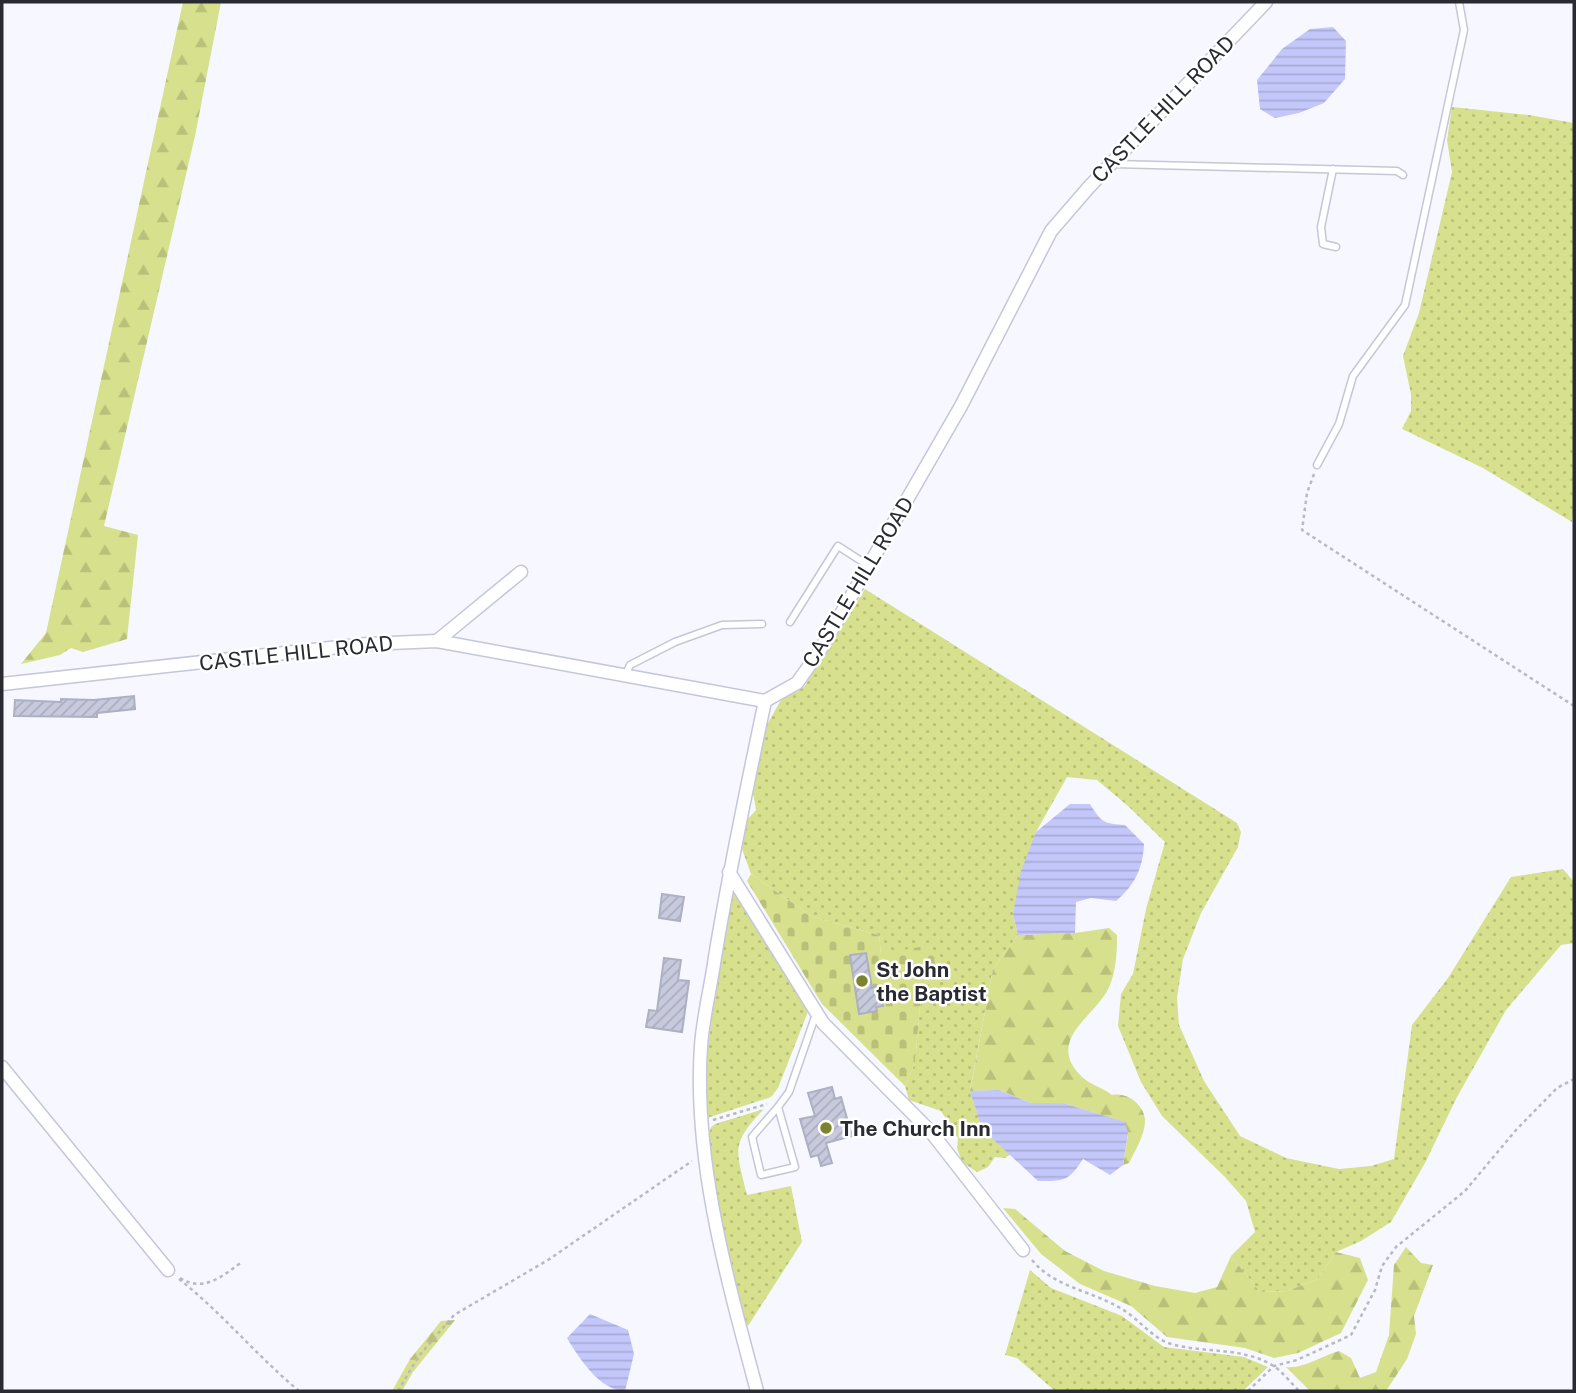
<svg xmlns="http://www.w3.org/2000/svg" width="1576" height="1393" viewBox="0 0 1576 1393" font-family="'Public Sans',sans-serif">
<defs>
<pattern id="grass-dots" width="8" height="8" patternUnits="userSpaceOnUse" patternTransform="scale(1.75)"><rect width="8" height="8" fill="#d7e08c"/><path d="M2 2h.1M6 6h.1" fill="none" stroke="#b9c079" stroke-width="1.8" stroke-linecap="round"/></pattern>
<pattern id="forest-firs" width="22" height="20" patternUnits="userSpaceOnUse" patternTransform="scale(1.75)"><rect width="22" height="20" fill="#d7e08c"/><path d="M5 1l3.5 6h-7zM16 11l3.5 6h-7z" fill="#b9c079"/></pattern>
<pattern id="cemetery-stones" width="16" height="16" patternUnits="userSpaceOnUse" patternTransform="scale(1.75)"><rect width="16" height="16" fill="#d7e08c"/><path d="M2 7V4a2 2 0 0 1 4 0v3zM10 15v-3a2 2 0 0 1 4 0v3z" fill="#b9c079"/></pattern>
<pattern id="water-rules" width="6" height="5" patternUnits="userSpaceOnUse" patternTransform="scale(1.75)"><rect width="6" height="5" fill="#c4c7f9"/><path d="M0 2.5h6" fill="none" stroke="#a8abd6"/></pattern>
<pattern id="building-hatch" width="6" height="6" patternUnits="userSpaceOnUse" patternTransform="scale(1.75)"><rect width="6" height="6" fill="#c7c9dd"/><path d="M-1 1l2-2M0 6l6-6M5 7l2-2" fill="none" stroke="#abadbe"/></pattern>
</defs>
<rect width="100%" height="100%" fill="#f6f7ff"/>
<g fill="url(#grass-dots)">
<polygon points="1452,107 1529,115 1574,123 1574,503 1572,522 1483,468 1402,429 1411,411 1411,394 1403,356 1419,313 1452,172 1447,140"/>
<polygon points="865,589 1237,823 1241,832 1238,847 1201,913 1183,959 1177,998 1179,1025 1204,1081 1240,1136 1286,1158 1339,1169 1371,1166 1394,1159 1412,1025 1448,978 1511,877 1563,869 1574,882 1574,943 1561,945 1506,1010 1457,1097 1425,1163 1391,1222 1361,1241 1336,1252 1318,1279 1287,1291 1260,1292 1231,1256 1255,1232 1246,1201 1225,1177 1162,1116 1141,1082 1118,1026 1121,994 1133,974 1146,909 1165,842 1128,806 1097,780 1067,777 1036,832 1013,914 1018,935 993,969 970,1090 982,1129 1011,1154 1005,1158 995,1157 988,1167 977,1172 962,1162 957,1148 958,1138 941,1111 909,1100 905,1086 915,1063 920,1006 939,963 881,954 879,935 813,917 751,874 742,849 741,838 746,821 756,810 753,792 764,730 781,700 804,687"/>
<polygon points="736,891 809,1009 778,1088 771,1097 707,1118 707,1057 715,987 730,898"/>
<path d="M764,1109c-34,35 -28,41 -17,86l44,-9 11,56 -54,84 -4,-6 -26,-107 -9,-78 2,-8 4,-3z"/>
<polygon points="1030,1270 1051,1288 1122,1316 1164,1347 1244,1357 1268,1367 1243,1391 1055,1391 1017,1358 1005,1355"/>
</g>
<g fill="url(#forest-firs)">
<polygon points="183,2 221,2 195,136 104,526 138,535 127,639 83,652 71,648 60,655 21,664 46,633"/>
<path d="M1109,928l8,7c0,19 -1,41 -11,58 -16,26 -58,48 -26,82 8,9 22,12 32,20 14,-3 31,8 33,24 1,14 -10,32 -16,44l-6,2 5,-31 -4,-12 -61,-19h-32l-32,-13 -29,1 23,-122 25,-34 57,-2z"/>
<polygon points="1003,1208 1015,1209 1065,1251 1104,1271 1155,1286 1195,1293 1217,1287 1231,1256 1260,1292 1287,1291 1318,1279 1336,1252 1360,1258 1368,1280 1341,1333 1298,1353 1274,1358 1245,1348 1167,1337 1131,1306 1080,1284 1041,1254"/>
<path d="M1406,1247l15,16 12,2 -19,51 2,18 -9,25 -21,32h-76l-24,-24c18,2 35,-11 53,-16l12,7 9,20 16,-6 13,-37 5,-70z"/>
<polygon points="455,1320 413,1372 402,1391 392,1391 410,1359 441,1321"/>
</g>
<polygon fill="url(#cemetery-stones)" points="751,874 813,917 879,935 881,954 931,945 939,963 920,1006 915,1063 905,1086 822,1004 747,881"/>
<g fill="url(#water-rules)">
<polygon points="1333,27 1346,41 1345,79 1324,103 1299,113 1275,118 1260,109 1257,80 1282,49 1310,29"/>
<path d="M1070,804h20c11,18 14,20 35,21l19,19c-1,24 -9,41 -28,57l-25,-3 -15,4 -1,31 -57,2 -5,-21 8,-43 15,-39z"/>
<path d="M999,1090l32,13h32l62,19 3,11 -5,32 -13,10 -27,-16c-15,23 -19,22 -45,22l-56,-52 -12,-38z"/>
<path d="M590,1314l38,16 6,24 -9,37c-25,0 -46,-33 -58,-53z"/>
</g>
<g fill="url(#building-hatch)" stroke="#adafc2" stroke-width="2">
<polygon points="134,696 135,709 97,713 97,717 14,716 15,700 61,702 61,699 94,700"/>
<polygon points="662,894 684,897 680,921 659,918"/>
<polygon points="866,953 872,988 879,986 883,1006 876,1007 877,1011 859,1014 850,955"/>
<polygon points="664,958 681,960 678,980 689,981 682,1032 646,1027 649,1010 657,1011"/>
<polygon points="832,1087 835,1099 841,1097 852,1136 826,1143 832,1163 821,1166 818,1155 811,1157 800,1119 815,1116 808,1093"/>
</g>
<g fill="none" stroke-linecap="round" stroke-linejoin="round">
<defs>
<g id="service">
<polyline points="1114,164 1397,171 1403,175"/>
<polyline points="1333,169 1321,227 1323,244 1336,247"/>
<polyline points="1317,465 1339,424 1353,376 1405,305 1464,30 1459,2"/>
<polyline points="790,622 838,546 869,566"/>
<polyline points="625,676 630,665 675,642 722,625 762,624"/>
<polyline points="778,1107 752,1137 761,1175 795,1167 778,1107 789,1092 816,1014"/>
</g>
<g id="minor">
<polyline points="437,641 521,572"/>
<polyline points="2,684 367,644 437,641 765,701 797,683 819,652 961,406 1051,231 1089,187 1266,2"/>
<polyline points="729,872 823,1023 931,1132 1023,1250"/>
<polyline points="2,1067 168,1270"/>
<path d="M757,1391c-29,-109 -64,-230 -56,-345 2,-29 10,-60 14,-89 14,-86 32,-171 50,-256"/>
</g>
</defs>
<use href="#service" stroke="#c5c6da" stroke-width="9"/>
<use href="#minor" stroke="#c5c6da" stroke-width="15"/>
<g stroke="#b8b9c1" stroke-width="2.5" stroke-dasharray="3.5 3.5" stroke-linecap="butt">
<polyline points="1314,474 1307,493 1302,530 1574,706"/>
<polyline points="713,1120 767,1104"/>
<path d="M1032,1260c24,29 61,30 93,51 14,9 27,26 43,32 34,11 72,3 104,22 10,6 19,18 27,26"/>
<path d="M180,1278c24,15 42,-2 62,-16"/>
<path d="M179,1279c43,34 78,77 120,112"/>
<polyline points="398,1391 418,1357 454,1315 548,1260 692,1161"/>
<polyline points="1248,1391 1274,1366 1297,1360 1351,1335 1375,1290 1382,1266 1396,1247 1465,1191 1516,1130 1557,1088 1574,1079"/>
</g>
<use href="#service" stroke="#fff" stroke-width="6"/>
<use href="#minor" stroke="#fff" stroke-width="12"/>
</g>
<g fill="#7c822d" stroke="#fff" stroke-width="2.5">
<circle cx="862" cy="981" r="7"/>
<circle cx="826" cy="1128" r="7"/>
</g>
<g text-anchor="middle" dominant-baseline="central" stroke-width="5" stroke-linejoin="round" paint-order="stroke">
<g font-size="21" fill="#292a32" stroke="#fff">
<text transform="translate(1163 109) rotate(-46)">CASTLE HILL ROAD</text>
<text transform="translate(858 582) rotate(-59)">CASTLE HILL ROAD</text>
<text transform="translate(296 653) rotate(-6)">CASTLE HILL ROAD</text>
</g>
<g font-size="21" font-weight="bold" fill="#292a32" stroke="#fff" text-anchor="start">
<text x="876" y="969">St John<tspan x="876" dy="24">the Baptist</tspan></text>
<text x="840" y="1128">The Church Inn</text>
</g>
</g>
<rect width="1576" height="1393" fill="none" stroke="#292a32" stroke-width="7"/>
</svg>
